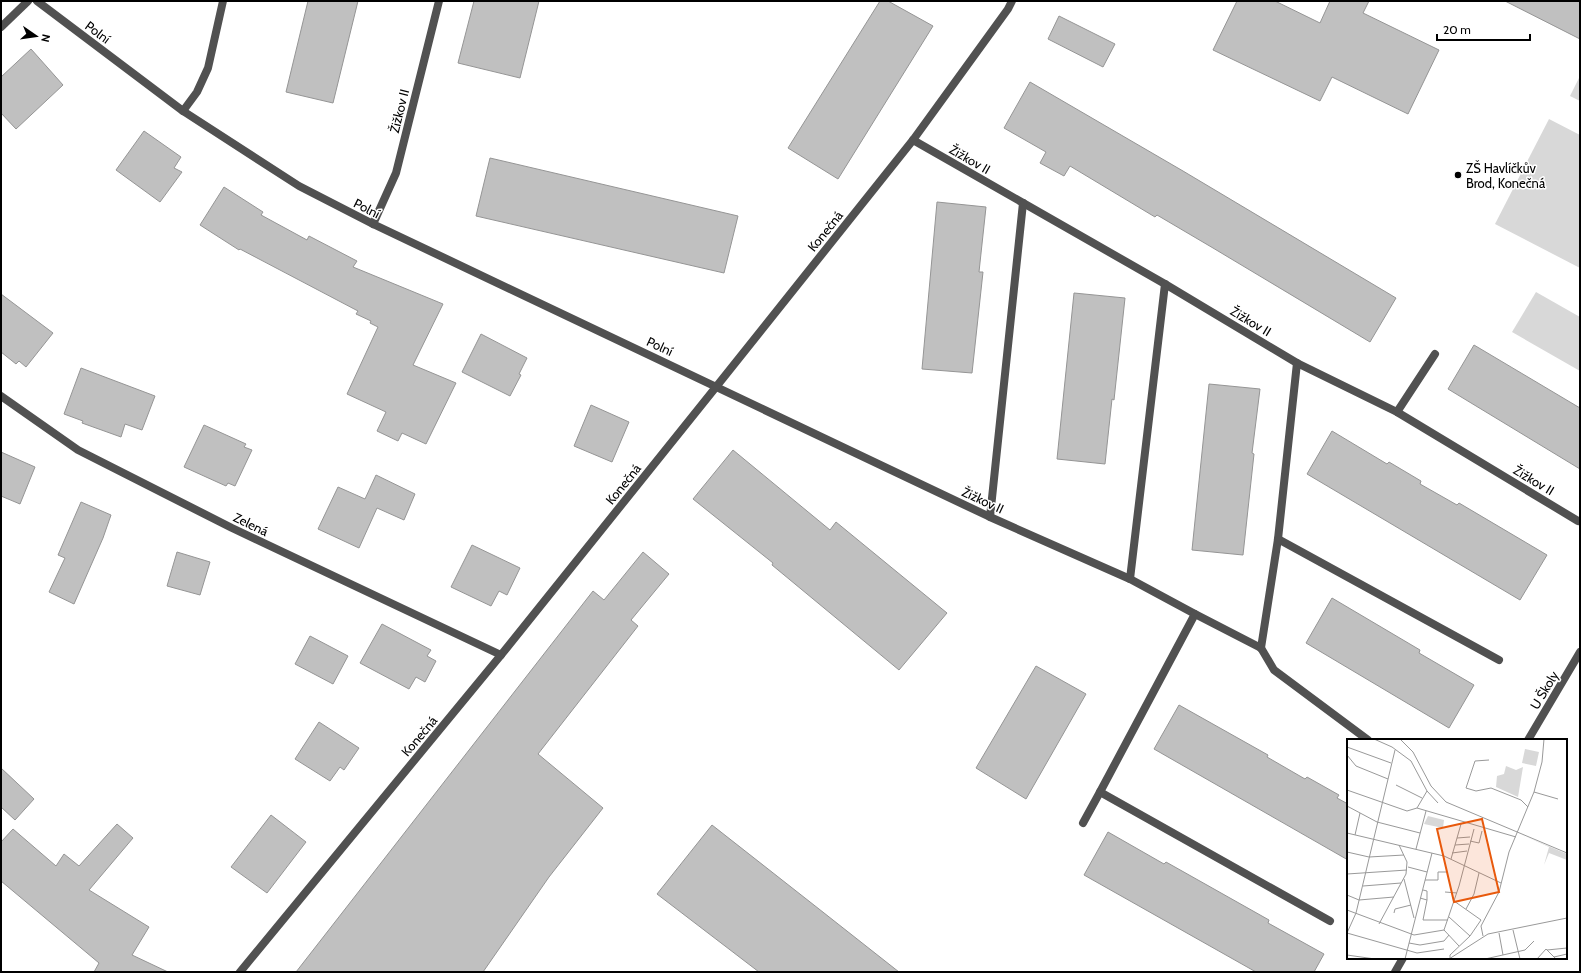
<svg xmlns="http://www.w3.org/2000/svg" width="1581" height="973" viewBox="0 0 1581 973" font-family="Cabin,sans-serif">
<rect width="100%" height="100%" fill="#fff"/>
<g fill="#d8d8d8">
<polygon points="1580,76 1580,101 1570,96"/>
<polygon points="1549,119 1580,135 1580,268 1495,224"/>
<polygon points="1536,292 1580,317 1580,371 1512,332"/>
</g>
<g fill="#c0c0c0" stroke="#959595">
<polygon points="308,1 358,1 333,103 286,92"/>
<polygon points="474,1 539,1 520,78 458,63"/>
<polygon points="880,1 888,1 933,26 838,179 788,148"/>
<polygon points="1237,1 1275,1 1320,23 1330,1 1369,1 1363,13 1439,50 1408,114 1332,77 1320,101 1213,50"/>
<polygon points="1505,1 1580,1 1580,39"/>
<polygon points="1059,16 1115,44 1103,67 1048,39"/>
<polygon points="31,49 63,85 16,129 1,113 1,77"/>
<polygon points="1030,82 1183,171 1396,298 1370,342 1213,248 1157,215 1155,217 1070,166 1064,176 1040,163 1046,152 1004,128"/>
<polygon points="144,131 181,157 174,168 182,172 160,202 116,170"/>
<polygon points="490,158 738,216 724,273 476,216"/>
<polygon points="224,187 263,212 261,215 307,240 309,236 357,261 353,267 443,304 413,365 456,383 426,444 402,433 398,441 377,431 386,412 347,394 378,327 370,323 371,321 356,314 358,311 240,249 239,250 200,225"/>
<polygon points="937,202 986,207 979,272 983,272 972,373 922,369"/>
<polygon points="1074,293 1125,298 1114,400 1112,399 1105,464 1057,459"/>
<polygon points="1,294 53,333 26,367 19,361 16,364 1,352"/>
<polygon points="481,334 527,358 519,374 521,375 510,396 462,372"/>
<polygon points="1474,345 1580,408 1580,469 1448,389"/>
<polygon points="81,368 155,396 142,430 125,424 121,437 82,423 83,421 64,414"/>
<polygon points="1209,384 1260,389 1252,453 1254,454 1243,555 1192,550"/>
<polygon points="591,405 629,422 612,462 574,446"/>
<polygon points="204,425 246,444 244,447 252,450 235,486 228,483 226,486 184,467"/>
<polygon points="1332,431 1387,464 1389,462 1421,481 1420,484 1457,505 1459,503 1547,555 1520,600 1307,474"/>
<polygon points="733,450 830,530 836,522 947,613 899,670 772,565 773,563 693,499"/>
<polygon points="1,452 35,467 20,504 1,496"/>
<polygon points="376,475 415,494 404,520 377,508 359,548 318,529 338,487 365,499"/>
<polygon points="81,502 111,515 103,538 74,604 49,592 65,558 58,555"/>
<polygon points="472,545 520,568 507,595 499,591 491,606 451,587"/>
<polygon points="177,552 210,562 200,595 167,586"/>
<polygon points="643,552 669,574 631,620 638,626 538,754 603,808 549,877 483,972 296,972 593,591 604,600"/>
<polygon points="1332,598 1420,650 1419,653 1474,685 1449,728 1306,643"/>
<polygon points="382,624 431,650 427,656 436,661 425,682 416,677 409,689 360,663"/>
<polygon points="310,636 348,656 333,684 295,664"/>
<polygon points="1036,666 1086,694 1026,799 976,768"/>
<polygon points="1179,705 1268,755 1267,757 1305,779 1307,777 1339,795 1337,798 1348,804 1348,860 1154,749"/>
<polygon points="319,722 359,748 344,770 340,767 330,781 295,759"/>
<polygon points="1,768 34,799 15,820 1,807"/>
<polygon points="271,815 306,842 267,893 231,867"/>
<polygon points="117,824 133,838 89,890 149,927 132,955 168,972 94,972 99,963 1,881 1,842 13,829 56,866 64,854 79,866"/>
<polygon points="712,825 819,909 899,972 759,972 657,894"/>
<polygon points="1108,832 1164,864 1166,862 1198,880 1269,920 1268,923 1324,954 1314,972 1256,972 1084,875"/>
</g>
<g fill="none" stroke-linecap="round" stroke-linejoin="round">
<polyline stroke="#515151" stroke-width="8" points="373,224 396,173 439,1"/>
<g stroke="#515151" stroke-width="8">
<polyline points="37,1 183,111 299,186 373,224 990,517 1130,579 1195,614 1261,648 1274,670 1368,740"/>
<polyline points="1,27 28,1"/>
<polyline points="183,111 197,92 208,68 223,1"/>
<polyline points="913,140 1165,284 1297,363 1397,412 1578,521"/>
<polyline points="1,396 78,450 232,528 501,655"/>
<polyline points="1397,412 1435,354"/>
<polyline points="990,517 1023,203"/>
<polyline points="1278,539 1499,660"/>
<polyline points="1130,579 1165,284"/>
<polyline points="1195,614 1100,792 1330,921"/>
<polyline points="1261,648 1278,539 1297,363"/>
<polyline points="1528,740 1580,652"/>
<polyline points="1083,823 1100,792"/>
<polyline points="240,972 501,655 716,387 913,140 1008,9 1012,1"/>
<polyline points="1395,972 1403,958"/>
</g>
</g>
<circle fill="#000" stroke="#fff" stroke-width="1.5" cx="1458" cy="175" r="4"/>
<g text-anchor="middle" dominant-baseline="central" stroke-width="3" stroke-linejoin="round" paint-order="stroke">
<g font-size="13" fill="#000" stroke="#fff">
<text transform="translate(98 32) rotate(37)">Polní</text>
<text transform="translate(399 111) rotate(-76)">Žižkov II</text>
<text transform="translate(970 159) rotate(30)">Žižkov II</text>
<text transform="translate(367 208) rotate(27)">Polní</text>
<text transform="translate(825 231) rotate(-51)">Konečná</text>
<text transform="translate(1251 321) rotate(31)">Žižkov II</text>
<text transform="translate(660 346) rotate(25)">Polní</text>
<text transform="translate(1534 480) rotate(31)">Žižkov II</text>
<text transform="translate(623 484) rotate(-51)">Konečná</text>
<text transform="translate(983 500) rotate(25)">Žižkov II</text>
<text transform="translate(251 524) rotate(26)">Zelená</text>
<text transform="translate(1544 690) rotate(-59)">U Školy</text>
<text transform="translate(419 736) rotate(-50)">Konečná</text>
</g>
<g font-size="13" fill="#000" stroke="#fff" text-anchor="start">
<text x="1466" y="168">ZŠ Havlíčkův<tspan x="1466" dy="15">Brod, Konečná</tspan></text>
</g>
</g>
<g transform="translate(1347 739)">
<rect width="220" height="220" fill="#fff"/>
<path d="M178,10l14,3 -3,14 -14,-3zM159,27l10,4 7,-3 -5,30 -22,-10 1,-11 7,-2zM81,77l16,4 -1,8 -19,-4zM173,95l47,20v6l-18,-7 -5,12 5,-18z" fill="#d8d8d8"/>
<path fill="none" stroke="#999" stroke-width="1" d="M27,0l18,8 19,14 16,30M53,0l13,13 18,34 15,16 121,51M0,8l44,16M0,16l9,11 32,13M142,21l-14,1 -9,27 10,3 15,-3 30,12 7,7M49,46l26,13M0,51l60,21 10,-3 99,29M187,53l24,7M0,67l30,16 43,11M70,69l10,-17 11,12M0,94l97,23 57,27M8,96l5,-22M110,99l13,-1M123,102l9,2 3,-12M108,106l14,-1M69,110l10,-38M0,113l22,5 35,-2M105,114l15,-2M104,120l10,-35M61,128l19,5M0,135l60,-4M57,140l10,39M78,141h13v-8h8M16,147l38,-3M76,151l4,1v9M98,153l12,1M0,156l12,5 35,-3M73,159l7,2 -4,20h25M119,170l8,-15 5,-21M0,171l67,25 30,-5M47,174l1,-4 16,-4M102,178l21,19M32,185l27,-50 1,-12 -8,-17M97,191l15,-44 15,-57M97,191l15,16M166,191l7,29M0,194l9,-20 39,-163M0,194l70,20 27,-4M152,194l4,22M136,197l-2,-10 18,-34 10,-40 25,-60 8,-30 2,-23M62,204l11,2 24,-4 5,-6M200,211l20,-2M0,216l28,4M207,218l13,-3M103,219v-3l20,-19 11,-16 -27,-19M58,220l27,-106M102,220l39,-25 79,-16M138,220l40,-9 9,-9M190,220l9,-10 10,10"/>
<path fill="#e8590c" fill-opacity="0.15" stroke="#e8590c" stroke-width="2" d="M135,80l17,73 -45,10 -17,-73z"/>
<rect width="220" height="220" fill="none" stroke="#000" stroke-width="2"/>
</g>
<rect width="1581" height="973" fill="none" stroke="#000000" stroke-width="4"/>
<g transform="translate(36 36) rotate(103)" stroke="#ffffff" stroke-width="3" paint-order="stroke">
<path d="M0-3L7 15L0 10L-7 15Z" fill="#000000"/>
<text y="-6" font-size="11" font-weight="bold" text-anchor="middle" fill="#000000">N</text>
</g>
<path d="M1437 34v6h93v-6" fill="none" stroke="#000000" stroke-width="2"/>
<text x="1443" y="34" font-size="12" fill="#000000" stroke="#ffffff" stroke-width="3" paint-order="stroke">20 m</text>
</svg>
